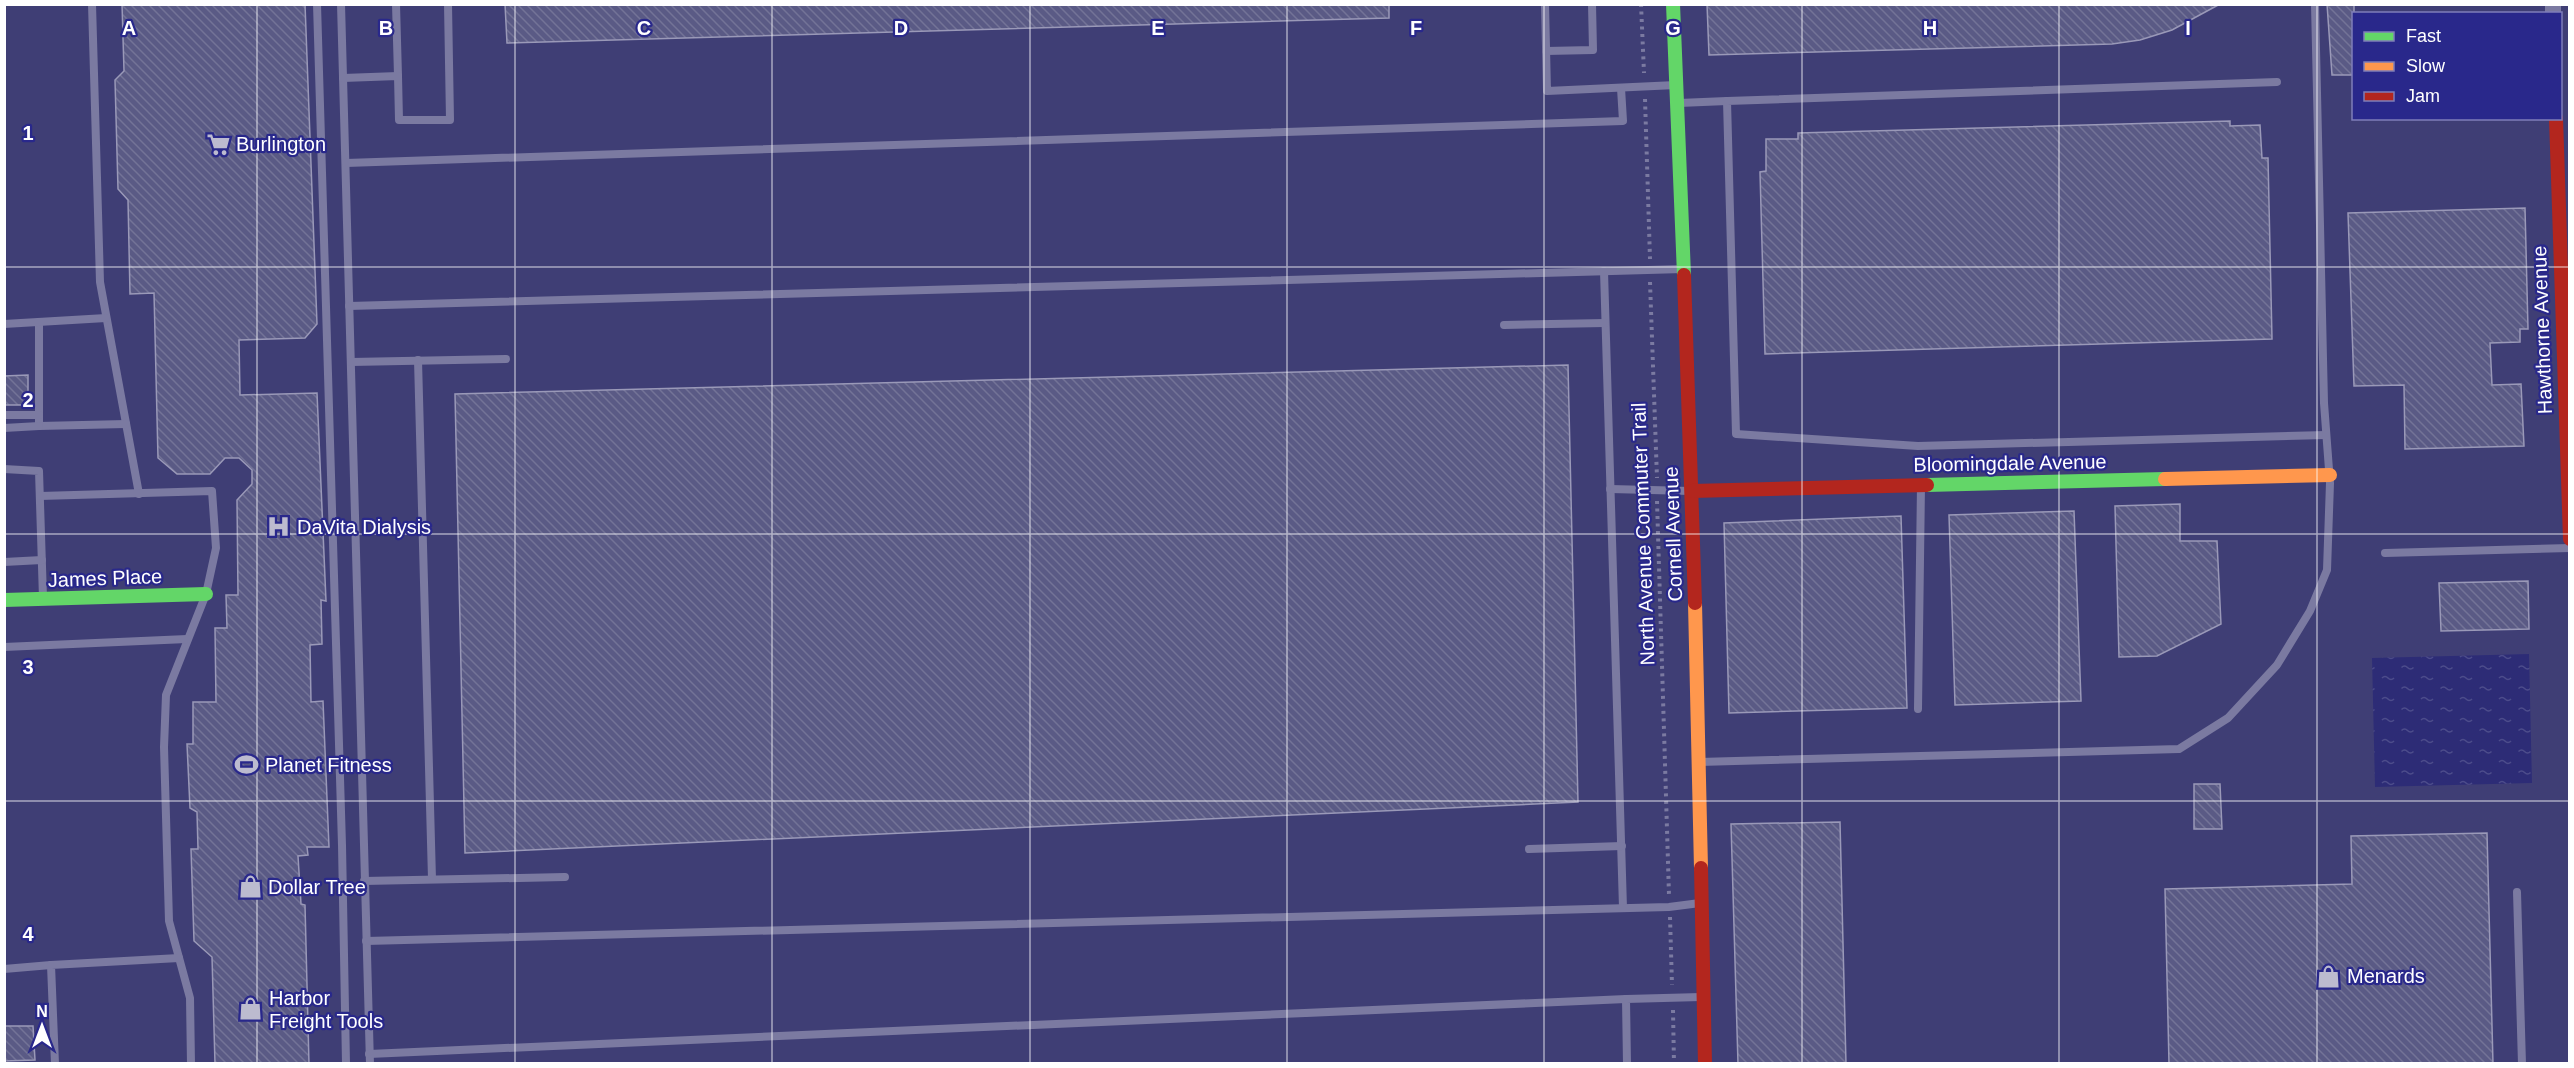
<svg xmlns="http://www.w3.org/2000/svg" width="2574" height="1068" viewBox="0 0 2574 1068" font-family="Arial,sans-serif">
<defs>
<pattern id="water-ripples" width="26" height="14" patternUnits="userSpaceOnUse" patternTransform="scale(1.5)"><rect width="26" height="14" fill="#2d2c76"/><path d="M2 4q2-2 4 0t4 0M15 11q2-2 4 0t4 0" fill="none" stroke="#4c4c8b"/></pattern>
<pattern id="building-back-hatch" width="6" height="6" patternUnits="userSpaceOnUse" patternTransform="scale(1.5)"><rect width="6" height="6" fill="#5a5a85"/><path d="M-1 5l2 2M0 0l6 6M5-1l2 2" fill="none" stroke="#737397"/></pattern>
</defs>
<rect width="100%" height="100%" fill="#3f3e75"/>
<polygon fill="url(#water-ripples)" points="2529,654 2532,783 2375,787 2372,658"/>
<g fill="url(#building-back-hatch)" stroke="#9a99b8" stroke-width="1.5">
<polygon points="122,4 305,4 317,324 305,338 239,340 240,395 317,393 326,601 321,600 322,644 310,645 311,702 323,701 329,847 307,847 308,855 298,856 301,904 305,905 309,1064 215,1064 212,957 194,941 191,849 198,849 197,812 190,808 187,744 193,744 193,702 216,702 215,628 227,628 226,595 238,595 237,500 252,484 252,470 239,458 225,458 210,474 177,474 158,458 154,293 130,294 128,200 118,189 115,80 124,71"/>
<polygon points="505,4 1389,4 1389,18 507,43"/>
<polygon points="1707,4 2220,4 2172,30 2140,40 2112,44 1709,55"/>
<polygon points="2327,4 2354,4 2354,75 2332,75"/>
<polygon points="2230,121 2230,126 2260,125 2262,158 2268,158 2272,339 1765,354 1760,172 1766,171 1766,139 1798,139 1798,133"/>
<polygon points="2525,208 2528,329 2520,329 2520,342 2490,343 2492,385 2521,384 2524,446 2405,449 2404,385 2354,386 2348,213"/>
<polygon points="1568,365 1578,802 465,853 455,394"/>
<polygon points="28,375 28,405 4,405 4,376"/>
<polygon points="2180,504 2180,541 2217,541 2221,624 2157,656 2119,657 2115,506"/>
<polygon points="2074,511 2081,701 1955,705 1949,515"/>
<polygon points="1901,516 1907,708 1729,713 1724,523"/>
<polygon points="2528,581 2529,629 2441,631 2439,583"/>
<polygon points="2194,784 2220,784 2222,829 2194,829"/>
<polygon points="1840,822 1846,1064 1738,1064 1731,824"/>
<polygon points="2487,833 2493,1064 2169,1064 2165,889 2352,884 2351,836"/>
<polygon points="4,1026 33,1026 35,1060 4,1061"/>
</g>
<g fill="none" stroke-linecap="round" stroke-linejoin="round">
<g stroke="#7b7aa1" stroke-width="4" stroke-dasharray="3 4.5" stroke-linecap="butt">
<polyline points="1641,4 1644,73"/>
<polyline points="1645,99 1650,259"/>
<polyline points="1650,282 1657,478"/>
<polyline points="1657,501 1669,895"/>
<polyline points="1670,917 1672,985"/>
<polyline points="1673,1010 1674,1064"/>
</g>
<g stroke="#7b7aa1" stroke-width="8">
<polyline points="92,4 100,282 139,494"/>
<polyline points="317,4 342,845 346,1064"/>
<polyline points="341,4 370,1064"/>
<polyline points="396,4 398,76"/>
<polyline points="1545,4 1547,91 1676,85"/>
<polyline points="1546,51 1593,50 1592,4"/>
<polyline points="343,78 398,76 399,120 450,120 448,4"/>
<polyline points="2277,82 1727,101 1736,434 1918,446 2326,435"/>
<polyline points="1679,103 1727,101"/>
<polyline points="346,163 1623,121 1621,88"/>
<polyline points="1604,271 1623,908"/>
<polyline points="349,306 1683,269"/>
<polyline points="39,322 39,426 126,424"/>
<polyline points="4,324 106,318"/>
<polyline points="1504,325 1605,323"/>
<polyline points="418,360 432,879"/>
<polyline points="351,362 506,359"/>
<polyline points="4,415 39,415"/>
<polyline points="4,428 39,426"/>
<polyline points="4,469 39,471 43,598"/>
<polyline points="1610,489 1691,491"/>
<polyline points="40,496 212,491 216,548 206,594 166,695 164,747 169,921 190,998 191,1064"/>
<polyline points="2385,553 2570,548"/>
<polyline points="4,562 42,560"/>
<polyline points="4,647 187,639"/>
<polyline points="1918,709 1921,485"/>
<polyline points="1699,762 2179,749 2228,718 2277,665 2310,611 2327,570 2330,483 2324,403 2315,4"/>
<polyline points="1529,849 1622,846"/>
<polyline points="364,881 565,877"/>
<polyline points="2517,892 2522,1064"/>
<polyline points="366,941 1669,907 1700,903"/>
<polyline points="4,969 51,965"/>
<polyline points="369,1054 1626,999"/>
<polyline points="55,1064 51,965 179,958"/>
<polyline points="1627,1064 1626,999 1701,997"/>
</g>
<polyline stroke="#7b7aa1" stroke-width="16" points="2553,4 2553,14"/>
<g stroke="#63d668" stroke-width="14">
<polyline points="1673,4 1684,275"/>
<polyline points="1927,485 2165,479"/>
<polyline points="4,600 206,594"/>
</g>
<g stroke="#ff974d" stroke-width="14">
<polyline points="2165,479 2330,475"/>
<polyline points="1695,603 1701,868"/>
</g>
<g stroke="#b3261e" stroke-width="14">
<polyline points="2556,118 2570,539"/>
<polyline points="1684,275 1695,603"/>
<polyline points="1692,491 1927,485"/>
<polyline points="1701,868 1705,1064"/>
</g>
</g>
<path fill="none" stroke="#fff" stroke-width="1.5" stroke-opacity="0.55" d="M257,4v1060M515,4v1060M772,4v1060M1030,4v1060M1287,4v1060M1544,4v1060M1802,4v1060M2059,4v1060M2317,4v1060M4,267h2566M4,534h2566M4,801h2566"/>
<defs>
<symbol id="supermarket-bare" viewBox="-9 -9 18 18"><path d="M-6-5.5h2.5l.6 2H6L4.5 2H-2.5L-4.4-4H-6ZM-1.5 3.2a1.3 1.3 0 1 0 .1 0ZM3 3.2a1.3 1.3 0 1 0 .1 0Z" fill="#bcbbcf" stroke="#29288b" stroke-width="2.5" paint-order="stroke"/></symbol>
<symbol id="hospital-bare" viewBox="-9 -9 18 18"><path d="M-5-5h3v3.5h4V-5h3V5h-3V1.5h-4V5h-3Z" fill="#bcbbcf" stroke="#29288b" stroke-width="2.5" paint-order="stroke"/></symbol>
<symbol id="stadium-bare" viewBox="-9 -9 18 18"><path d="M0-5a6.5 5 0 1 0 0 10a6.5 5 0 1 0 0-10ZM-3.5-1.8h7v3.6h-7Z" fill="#bcbbcf" stroke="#29288b" stroke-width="2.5" paint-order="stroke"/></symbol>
<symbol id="shop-bare" viewBox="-9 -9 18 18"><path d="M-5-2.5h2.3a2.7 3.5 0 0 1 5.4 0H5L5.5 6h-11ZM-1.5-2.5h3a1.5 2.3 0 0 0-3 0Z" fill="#bcbbcf" stroke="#29288b" stroke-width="2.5" paint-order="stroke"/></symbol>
</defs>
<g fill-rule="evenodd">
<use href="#supermarket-bare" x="202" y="128" width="33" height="33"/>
<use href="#hospital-bare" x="262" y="510" width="33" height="33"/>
<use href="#stadium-bare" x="230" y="748" width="33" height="33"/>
<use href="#shop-bare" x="234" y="870" width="33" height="33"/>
<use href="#shop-bare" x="2312" y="960" width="33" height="33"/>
<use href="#shop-bare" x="234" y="992" width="33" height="33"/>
</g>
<g text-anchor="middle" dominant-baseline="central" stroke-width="4.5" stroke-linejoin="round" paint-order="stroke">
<g font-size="20" fill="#fff" stroke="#29288b" text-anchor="start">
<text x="236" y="144">Burlington</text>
<text x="297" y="527">DaVita Dialysis</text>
<text x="265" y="765">Planet Fitness</text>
<text x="268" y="887">Dollar Tree</text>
<text x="2347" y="976">Menards</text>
<text x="269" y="998">Harbor<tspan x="269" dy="23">Freight Tools</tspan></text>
</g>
<g font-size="20" fill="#fff" stroke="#29288b">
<text transform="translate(2542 330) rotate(-92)">Hawthorne Avenue</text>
<text transform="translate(2010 463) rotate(-1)">Bloomingdale Avenue</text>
<text transform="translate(1643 534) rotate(-92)">North Avenue Commuter Trail</text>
<text transform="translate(1673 534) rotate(-92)">Cornell Avenue</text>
<text transform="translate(105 578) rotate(-2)">James Place</text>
</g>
</g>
<g font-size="20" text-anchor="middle" font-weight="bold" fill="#fff" stroke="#29288b" stroke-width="4.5" stroke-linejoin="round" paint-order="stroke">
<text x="129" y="35">A</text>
<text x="386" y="35">B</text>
<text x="644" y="35">C</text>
<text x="901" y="35">D</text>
<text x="1158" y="35">E</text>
<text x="1416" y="35">F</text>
<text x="1673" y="35">G</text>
<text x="1930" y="35">H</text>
<text x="2188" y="35">I</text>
<text x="28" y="140">1</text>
<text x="28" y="407">2</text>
<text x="28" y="674">3</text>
<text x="28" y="941">4</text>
</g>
<rect width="2574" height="1068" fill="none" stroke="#ffffff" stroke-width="12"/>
<rect x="2352" y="12" width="210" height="108" fill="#29288b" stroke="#7f7eb9" stroke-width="1.5"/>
<rect x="2364" y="32" width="30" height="9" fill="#63d668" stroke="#7f7eb9" stroke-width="1.5"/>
<text x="2406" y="42" font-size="18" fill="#ffffff">Fast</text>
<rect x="2364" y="62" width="30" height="9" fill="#ff974d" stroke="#7f7eb9" stroke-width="1.5"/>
<text x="2406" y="72" font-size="18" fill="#ffffff">Slow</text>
<rect x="2364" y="92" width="30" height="9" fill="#b3261e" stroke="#7f7eb9" stroke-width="1.5"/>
<text x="2406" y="102" font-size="18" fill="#ffffff">Jam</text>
<g transform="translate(42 1026)" stroke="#29288b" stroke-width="4.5" paint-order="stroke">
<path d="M0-4.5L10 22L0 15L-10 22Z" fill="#ffffff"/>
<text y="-9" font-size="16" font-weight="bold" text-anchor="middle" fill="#ffffff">N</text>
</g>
</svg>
